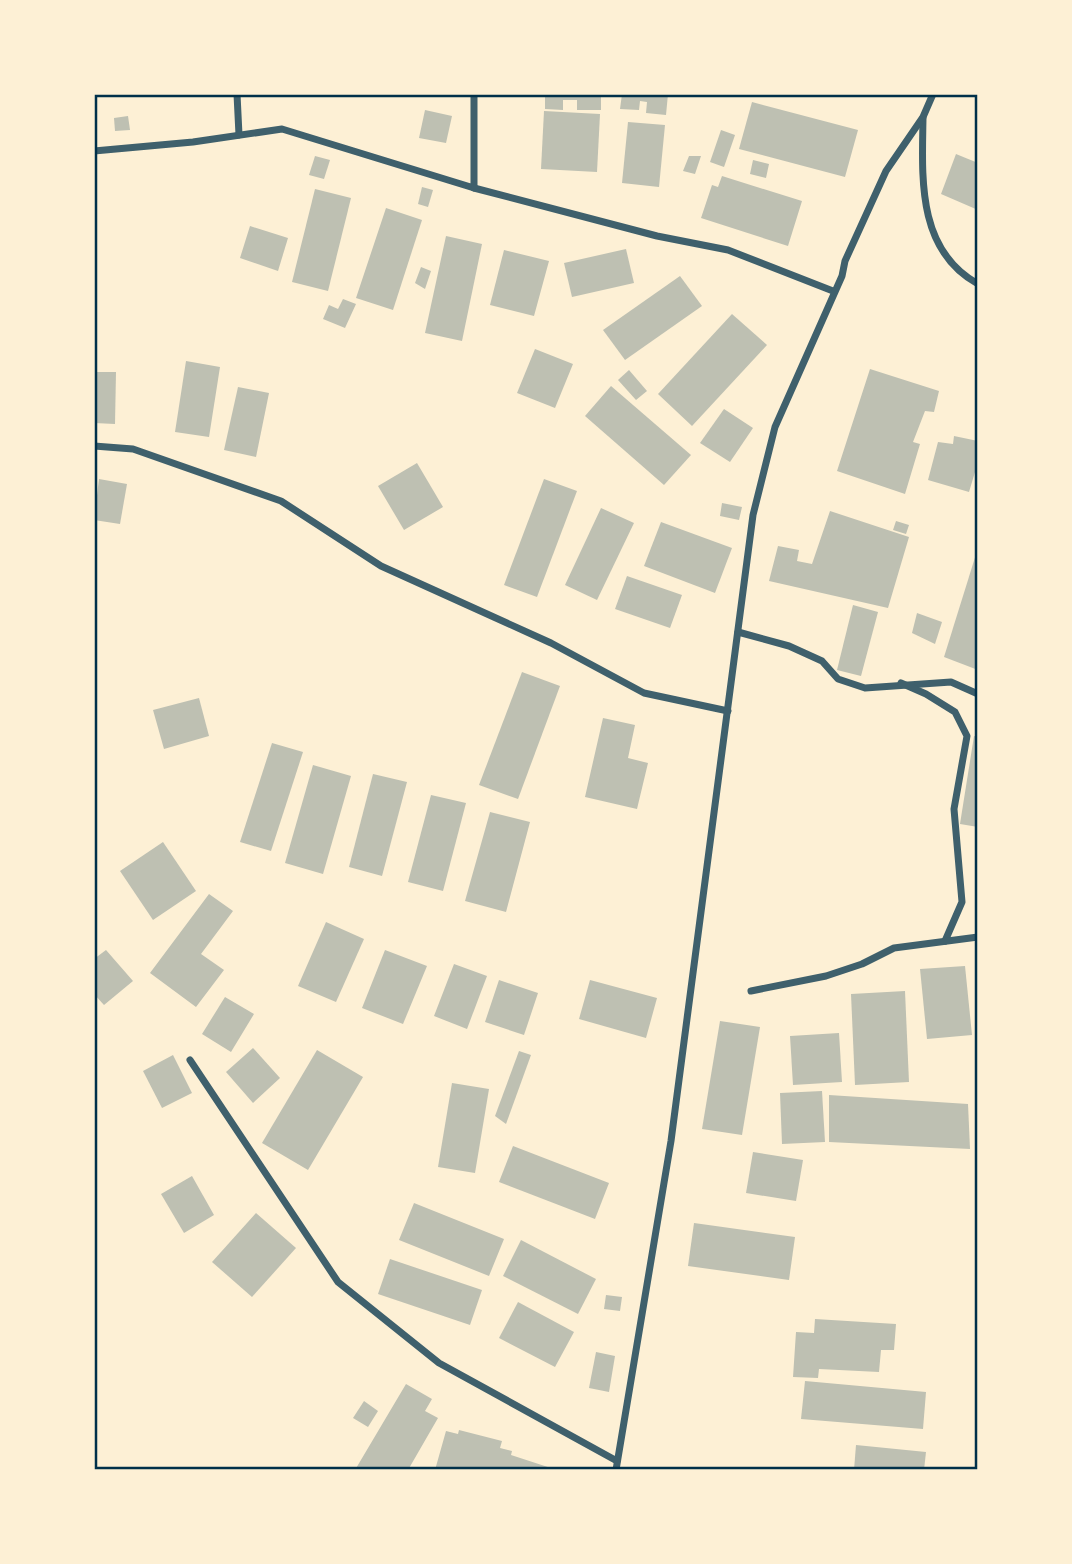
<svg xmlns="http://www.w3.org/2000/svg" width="1072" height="1564" viewBox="0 0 1072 1564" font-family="Lora,serif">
<rect width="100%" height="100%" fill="#fdf0d5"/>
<g fill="#bec0b2">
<polygon points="545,94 601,94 601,110 577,110 577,100 563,100 563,110 545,109"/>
<polygon points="622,94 668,94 666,115 646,113 647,102 640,101 639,110 620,109"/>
<polygon points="752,102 858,130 845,177 739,149"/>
<polygon points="425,110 452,116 446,143 419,138"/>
<polygon points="544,111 600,114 597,172 541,169"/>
<polygon points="128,116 130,130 115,131 114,118"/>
<polygon points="628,122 665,125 659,187 622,183"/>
<polygon points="721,130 735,135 724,167 710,162"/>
<polygon points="956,154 978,163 978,210 941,194"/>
<polygon points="315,156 330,160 324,179 309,175"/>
<polygon points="689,156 701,156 695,174 683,171"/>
<polygon points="753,160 769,164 766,178 750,174"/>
<polygon points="722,176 802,201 788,246 701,218 712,185 718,187"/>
<polygon points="422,187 433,190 428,207 418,204"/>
<polygon points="315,189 351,198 328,291 292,282"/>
<polygon points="386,208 422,220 393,310 356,298"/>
<polygon points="250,226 288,238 278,271 240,258"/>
<polygon points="446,236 482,244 462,341 425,333"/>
<polygon points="626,249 634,283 572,297 564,263"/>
<polygon points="504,250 549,261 534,316 490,305"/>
<polygon points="421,267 431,271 425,289 415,283"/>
<polygon points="680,276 702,306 625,360 603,330"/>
<polygon points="343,299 356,304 345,328 323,319 329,305 338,309"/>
<polygon points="732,314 767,345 692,426 658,394"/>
<polygon points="535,349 573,364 555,408 517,393"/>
<polygon points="186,361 220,367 209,437 175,432"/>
<polygon points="870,369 939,391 934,412 925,411 913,442 920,444 905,494 837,471"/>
<polygon points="629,370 647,391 636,400 618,380"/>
<polygon points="94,372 116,372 115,424 94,423"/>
<polygon points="611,386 691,455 664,485 585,416"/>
<polygon points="238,387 269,393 256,457 224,450"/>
<polygon points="724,409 753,428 730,462 700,443"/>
<polygon points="954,436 978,441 978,462 969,492 928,480 938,442 953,444"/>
<polygon points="417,463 443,507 404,530 378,486"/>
<polygon points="99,479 127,484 120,524 94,520"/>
<polygon points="544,479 577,491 537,597 504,585"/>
<polygon points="722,503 742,507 739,520 720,516"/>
<polygon points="601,508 634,523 597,600 565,585"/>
<polygon points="830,511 909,537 888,608 769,581 778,546 799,550 797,561 812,564"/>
<polygon points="896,521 909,525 906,534 893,530"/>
<polygon points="661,522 732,548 715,593 644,566"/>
<polygon points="977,551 978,551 978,670 944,657"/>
<polygon points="627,576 682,595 670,628 615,609"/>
<polygon points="853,605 878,612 861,676 837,670"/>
<polygon points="917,613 942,622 935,644 912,633"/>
<polygon points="522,672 560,686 518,799 479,785"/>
<polygon points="199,698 209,736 164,749 153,710"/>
<polygon points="603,718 635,725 628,758 648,763 637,809 585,797"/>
<polygon points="974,736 978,737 978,827 960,824"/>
<polygon points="272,743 303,752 271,851 240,842"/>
<polygon points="313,765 351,776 323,874 285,863"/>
<polygon points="373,774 407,782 382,876 349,867"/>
<polygon points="431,795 466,803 443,891 408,882"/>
<polygon points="490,812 530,822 506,912 465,901"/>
<polygon points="163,842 196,891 153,920 120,871"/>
<polygon points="209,894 233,911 201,954 224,970 196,1007 150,973"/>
<polygon points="326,922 364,939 336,1002 298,986"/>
<polygon points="106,950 133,981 104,1005 94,994 94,959"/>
<polygon points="385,950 427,966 403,1024 362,1008"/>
<polygon points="454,964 487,976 467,1029 434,1016"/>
<polygon points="965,966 972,1035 927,1039 920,969"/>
<polygon points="499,980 538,993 524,1035 485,1022"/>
<polygon points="590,980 657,998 646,1038 579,1019"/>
<polygon points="905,991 909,1082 855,1085 851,994"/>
<polygon points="225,997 254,1014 231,1052 202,1034"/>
<polygon points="720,1021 760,1027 742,1135 702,1129"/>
<polygon points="839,1033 842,1082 793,1085 790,1036"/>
<polygon points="253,1048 280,1078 253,1103 226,1072"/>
<polygon points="317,1050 363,1077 308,1170 262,1143"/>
<polygon points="519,1051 531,1055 506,1124 495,1116"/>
<polygon points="173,1055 192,1093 162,1108 143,1071"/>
<polygon points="452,1083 489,1089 475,1173 438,1167"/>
<polygon points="822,1091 825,1142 782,1144 780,1093"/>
<polygon points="829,1095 968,1104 970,1149 829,1142"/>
<polygon points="513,1146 609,1183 595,1219 499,1182"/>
<polygon points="753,1152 803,1160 796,1201 746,1193"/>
<polygon points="192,1176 214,1215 184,1233 161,1194"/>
<polygon points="414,1203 504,1239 489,1276 399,1240"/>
<polygon points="256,1213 296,1248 252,1297 212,1262"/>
<polygon points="694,1223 795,1237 789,1280 688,1266"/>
<polygon points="521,1240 596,1279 578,1314 503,1276"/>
<polygon points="390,1259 482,1290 470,1325 378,1294"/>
<polygon points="606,1295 622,1297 620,1311 604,1309"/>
<polygon points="518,1302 574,1332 555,1367 499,1338"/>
<polygon points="815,1319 896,1324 894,1350 881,1350 879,1372 819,1369 818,1378 793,1377 796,1332 814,1333"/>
<polygon points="596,1352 615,1356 609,1392 589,1388"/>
<polygon points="805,1381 926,1392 923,1429 801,1419"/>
<polygon points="406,1384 432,1399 425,1411 438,1418 408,1470 355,1470"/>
<polygon points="364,1401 378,1411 368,1427 353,1418"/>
<polygon points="459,1430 502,1441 500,1448 512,1451 511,1455 557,1470 435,1470 446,1431 458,1434"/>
<polygon points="856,1445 926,1452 924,1470 854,1470"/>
</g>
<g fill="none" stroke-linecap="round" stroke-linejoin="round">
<g stroke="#3f606c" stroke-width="7">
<polyline points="237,94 239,135"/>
<path d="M923,118c-1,61 -6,132 55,166"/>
<polyline points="94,151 193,142 282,129 474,188 474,94"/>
<polyline points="474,188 657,236 728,250 833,291"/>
<polyline points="94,446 133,449 281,501 381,566 551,643 644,693 728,711"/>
<polyline points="738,632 789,646 822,661 838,679 865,688 951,682 978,694"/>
<polyline points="901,683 926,694 955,712 967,736 954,809 962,902 945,941"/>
<polyline points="751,991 826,976 862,964 894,948 978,937"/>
<polyline points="190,1060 338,1282 439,1363 617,1461"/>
<polyline points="616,1470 671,1141 753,515 775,427 842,276 845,261 886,171 923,117 933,94"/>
</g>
</g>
<rect width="1072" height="1564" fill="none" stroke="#fdf0d5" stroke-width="192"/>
<rect x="96" y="96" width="880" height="1372" fill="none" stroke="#003049" stroke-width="2.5"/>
</svg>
